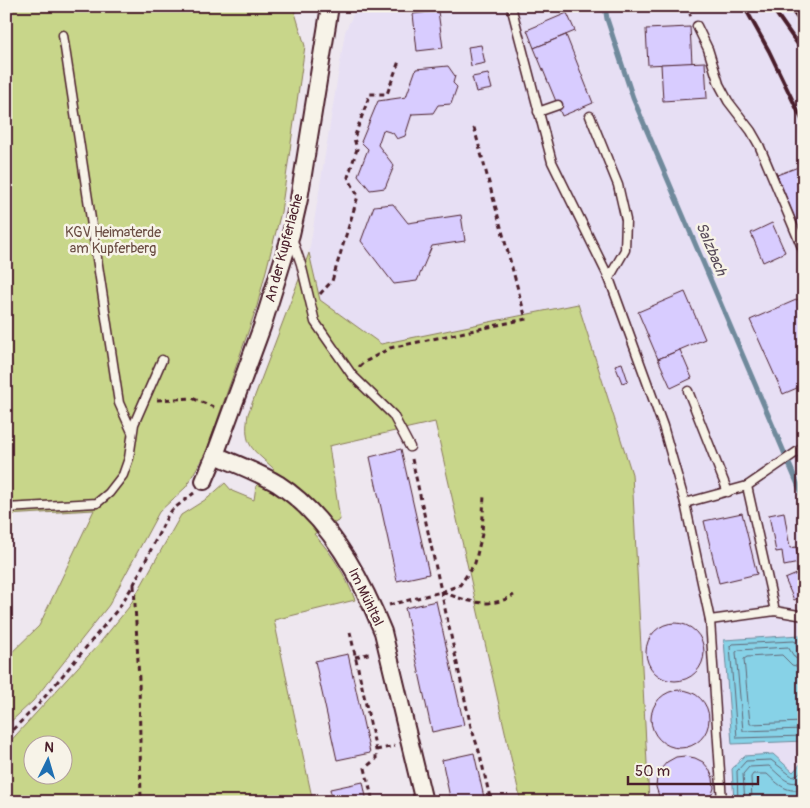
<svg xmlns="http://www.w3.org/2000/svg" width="810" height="808" viewBox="0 0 810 808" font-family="Pangolin,sans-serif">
<rect width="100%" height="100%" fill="#eee7ef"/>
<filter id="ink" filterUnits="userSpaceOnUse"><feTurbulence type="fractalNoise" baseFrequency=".02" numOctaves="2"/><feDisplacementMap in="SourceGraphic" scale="10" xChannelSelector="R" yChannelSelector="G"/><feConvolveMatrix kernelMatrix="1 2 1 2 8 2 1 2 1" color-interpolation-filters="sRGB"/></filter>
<g filter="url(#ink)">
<polygon fill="#e7dff4" points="357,6 804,6 804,802 649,802 632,474 578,304 381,344 320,300 309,253 345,32"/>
<g fill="#c8d68a" stroke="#897a5a" fill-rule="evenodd">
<polygon points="6,6 293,6 305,46 281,212 257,306 207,450 186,487 159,512 109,605 33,701 6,726 6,658 39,626 94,510 6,515"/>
<path d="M309,253l11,47 61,44 197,-40 54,170 17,328h-128l-86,-380 -106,24 11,74 -26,14c19,21 31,40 41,66l-81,20 39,182h-307v-56l92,-101 31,-38 52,-92 27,-17 17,-15 7,8 22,9 2,-14 18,-17c-22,-21 -31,-22 -26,-55zM32,746h30v30h-30z"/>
</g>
<g fill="#87d2e7" stroke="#6f8a9c">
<polygon points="800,635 804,685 804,741 732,744 724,640"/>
<polygon points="773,754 793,772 804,760 804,802 734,802 732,769 744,756"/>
</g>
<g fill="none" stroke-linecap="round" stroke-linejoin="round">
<g stroke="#626776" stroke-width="1">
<polyline points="804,654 797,652 796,642 794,641 732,644 730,646 737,738 804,736"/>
<polyline points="804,660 795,658 788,647 739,650 736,652 743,731 804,729"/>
<polyline points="804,668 792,665 782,655 747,657 744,659 750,724 804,722"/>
<polyline points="738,802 737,771 746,761 771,760 793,777 797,775 804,768"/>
<path d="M745,802l-2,-28 6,-7 20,-1c10,8 22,25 35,12"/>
<path d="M752,802l-1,-25 2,-3h14c11,10 21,21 37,14"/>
</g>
<polyline stroke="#6f8a9c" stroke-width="5" points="605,6 607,19 633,98 804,499"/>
</g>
<g fill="#d8ccff" stroke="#4a1f2b">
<polygon points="438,11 443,48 417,51 413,14"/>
<polygon points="567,13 575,31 534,48 527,30"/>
<polygon points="690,27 692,63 648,65 646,29"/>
<polygon points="566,35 593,103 562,116 534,48"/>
<polygon points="481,45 485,63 471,66 468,47"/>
<polygon points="705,62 707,98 663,101 661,64"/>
<polygon points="448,66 455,76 453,83 457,87 451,104 438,105 433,113 412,114 405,136 397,139 393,133 383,130 378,145 394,166 385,188 370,190 358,175 368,149 361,142 378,101 406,97 416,69"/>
<polygon points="488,74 492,89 476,92 472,77"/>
<polygon points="801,166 804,172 804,240 777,175"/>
<polygon points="393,204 408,223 461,215 465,241 432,246 417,281 394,284 361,241 374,206"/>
<polygon points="772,223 785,252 763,262 751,233"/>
<polygon points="685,292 705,339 658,359 638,312"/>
<polygon points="803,297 804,385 783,394 750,320"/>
<polygon points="680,350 692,378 671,388 658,359"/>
<polygon points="622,363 628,381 622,383 615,365"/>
<polygon points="401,449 429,574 397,581 370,457"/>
<polygon points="784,512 790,548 796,547 799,563 784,566 782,551 776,552 769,515"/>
<polygon points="742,513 757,574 719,583 704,521"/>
<polygon points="804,571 804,595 794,600 785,579"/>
<polygon points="436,601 464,725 432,732 405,608"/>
<circle cx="675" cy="652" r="29"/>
<polygon points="348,654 370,753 337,760 315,661"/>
<circle cx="680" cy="719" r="29"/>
<polygon points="474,753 485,802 451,802 442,760"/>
<polygon points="685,756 695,758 703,762 709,769 713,778 714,788 711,797 708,802 661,802 656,787 657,777 661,769 667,762 676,757"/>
<polygon points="363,782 367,802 333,802 330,789"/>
</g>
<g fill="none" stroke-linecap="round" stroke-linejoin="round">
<defs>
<g id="lane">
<polyline points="511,6 552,162 609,278 663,426 685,503 710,620 722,802"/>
<polyline points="697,26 708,49 719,84 728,101 751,131 759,145 804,252"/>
<polyline points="63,35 119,403 132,432"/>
<polyline points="538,112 558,105"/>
<polyline points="590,116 618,185 626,220 625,250 609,278"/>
<polyline points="292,238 301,264 315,322 352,375 393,415 410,447"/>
<polyline points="688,391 728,492"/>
<polyline points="685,503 747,486"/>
<polyline points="6,508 97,503 109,493 123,475 129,458 134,424 162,360"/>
<polyline points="775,611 747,486 804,447"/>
<polyline points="710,620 775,611 804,616"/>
</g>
<g id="street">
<path d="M215,455c21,9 43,17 63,29 51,33 83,93 105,148l41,170"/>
<polyline points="204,481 215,455 262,327 291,234 299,199 330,6"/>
</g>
</defs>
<use href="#lane" stroke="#4a1f2b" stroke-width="11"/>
<use href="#street" stroke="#4a1f2b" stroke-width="20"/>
<g stroke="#4a1f2b" stroke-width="3" stroke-dasharray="5 4" stroke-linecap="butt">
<polyline points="685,6 691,16"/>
<polyline points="320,294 332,281 358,196 348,177 357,149 354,138 370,94 387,94 399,61"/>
<polyline points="359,367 363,363 390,348 526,319 473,124"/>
<polyline points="157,400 192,398 216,408"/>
<polyline points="412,459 471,727 479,751 491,802"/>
<polyline points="134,585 139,680 141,802"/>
<path d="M442,592c25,9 47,18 72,3"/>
<polyline points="389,605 441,592 460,585 475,563 482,534 484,495"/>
<polyline points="350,632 376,750 376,759 365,768 373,802"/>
<polyline points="355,657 372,653"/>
<polyline points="6,736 38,705 118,609 134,584 167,517 172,510 194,493"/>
<polyline points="376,750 395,746"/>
</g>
<use href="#lane" stroke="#f7f3e8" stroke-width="8"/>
<use href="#street" stroke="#f7f3e8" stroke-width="16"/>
<g stroke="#4a1f2b" stroke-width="4">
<polyline points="744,6 769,51 804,124"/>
<polyline points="771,6 804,53"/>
<polyline points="789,6 804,27"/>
</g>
</g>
</g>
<g text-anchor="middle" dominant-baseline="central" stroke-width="5" stroke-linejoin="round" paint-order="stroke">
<g font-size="14" fill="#6a4d43" stroke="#f7f3e8">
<text x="113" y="232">KGV Heimaterde<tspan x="113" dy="16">am Kupferberg</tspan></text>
</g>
<g font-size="14" fill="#4a1f2b" stroke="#f7f3e8">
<text transform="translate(284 248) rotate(-75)">An der Kupferlache</text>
<text transform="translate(366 597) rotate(64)">Im Mühltal</text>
</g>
<g font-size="15" font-style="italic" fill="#594c5a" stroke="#f7f3e8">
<text transform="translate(711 249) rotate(67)">Salzbach</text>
</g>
</g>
<rect width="810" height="808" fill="none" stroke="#f7f3e8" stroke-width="25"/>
<rect x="12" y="12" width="785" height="783" fill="none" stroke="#4a1f2b" stroke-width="2" filter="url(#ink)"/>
<g transform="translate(48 760) rotate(5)"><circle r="24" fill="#f7f3e8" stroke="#b29e9c"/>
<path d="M0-4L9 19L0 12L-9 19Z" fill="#1f6fb2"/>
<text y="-8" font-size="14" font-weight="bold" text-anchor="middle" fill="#4a1f2b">N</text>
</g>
<path d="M628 776v8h130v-8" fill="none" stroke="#4a1f2b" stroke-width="2.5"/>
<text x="635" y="776" font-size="15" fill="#4a1f2b" stroke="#f7f3e8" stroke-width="4" paint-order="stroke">50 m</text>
</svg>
